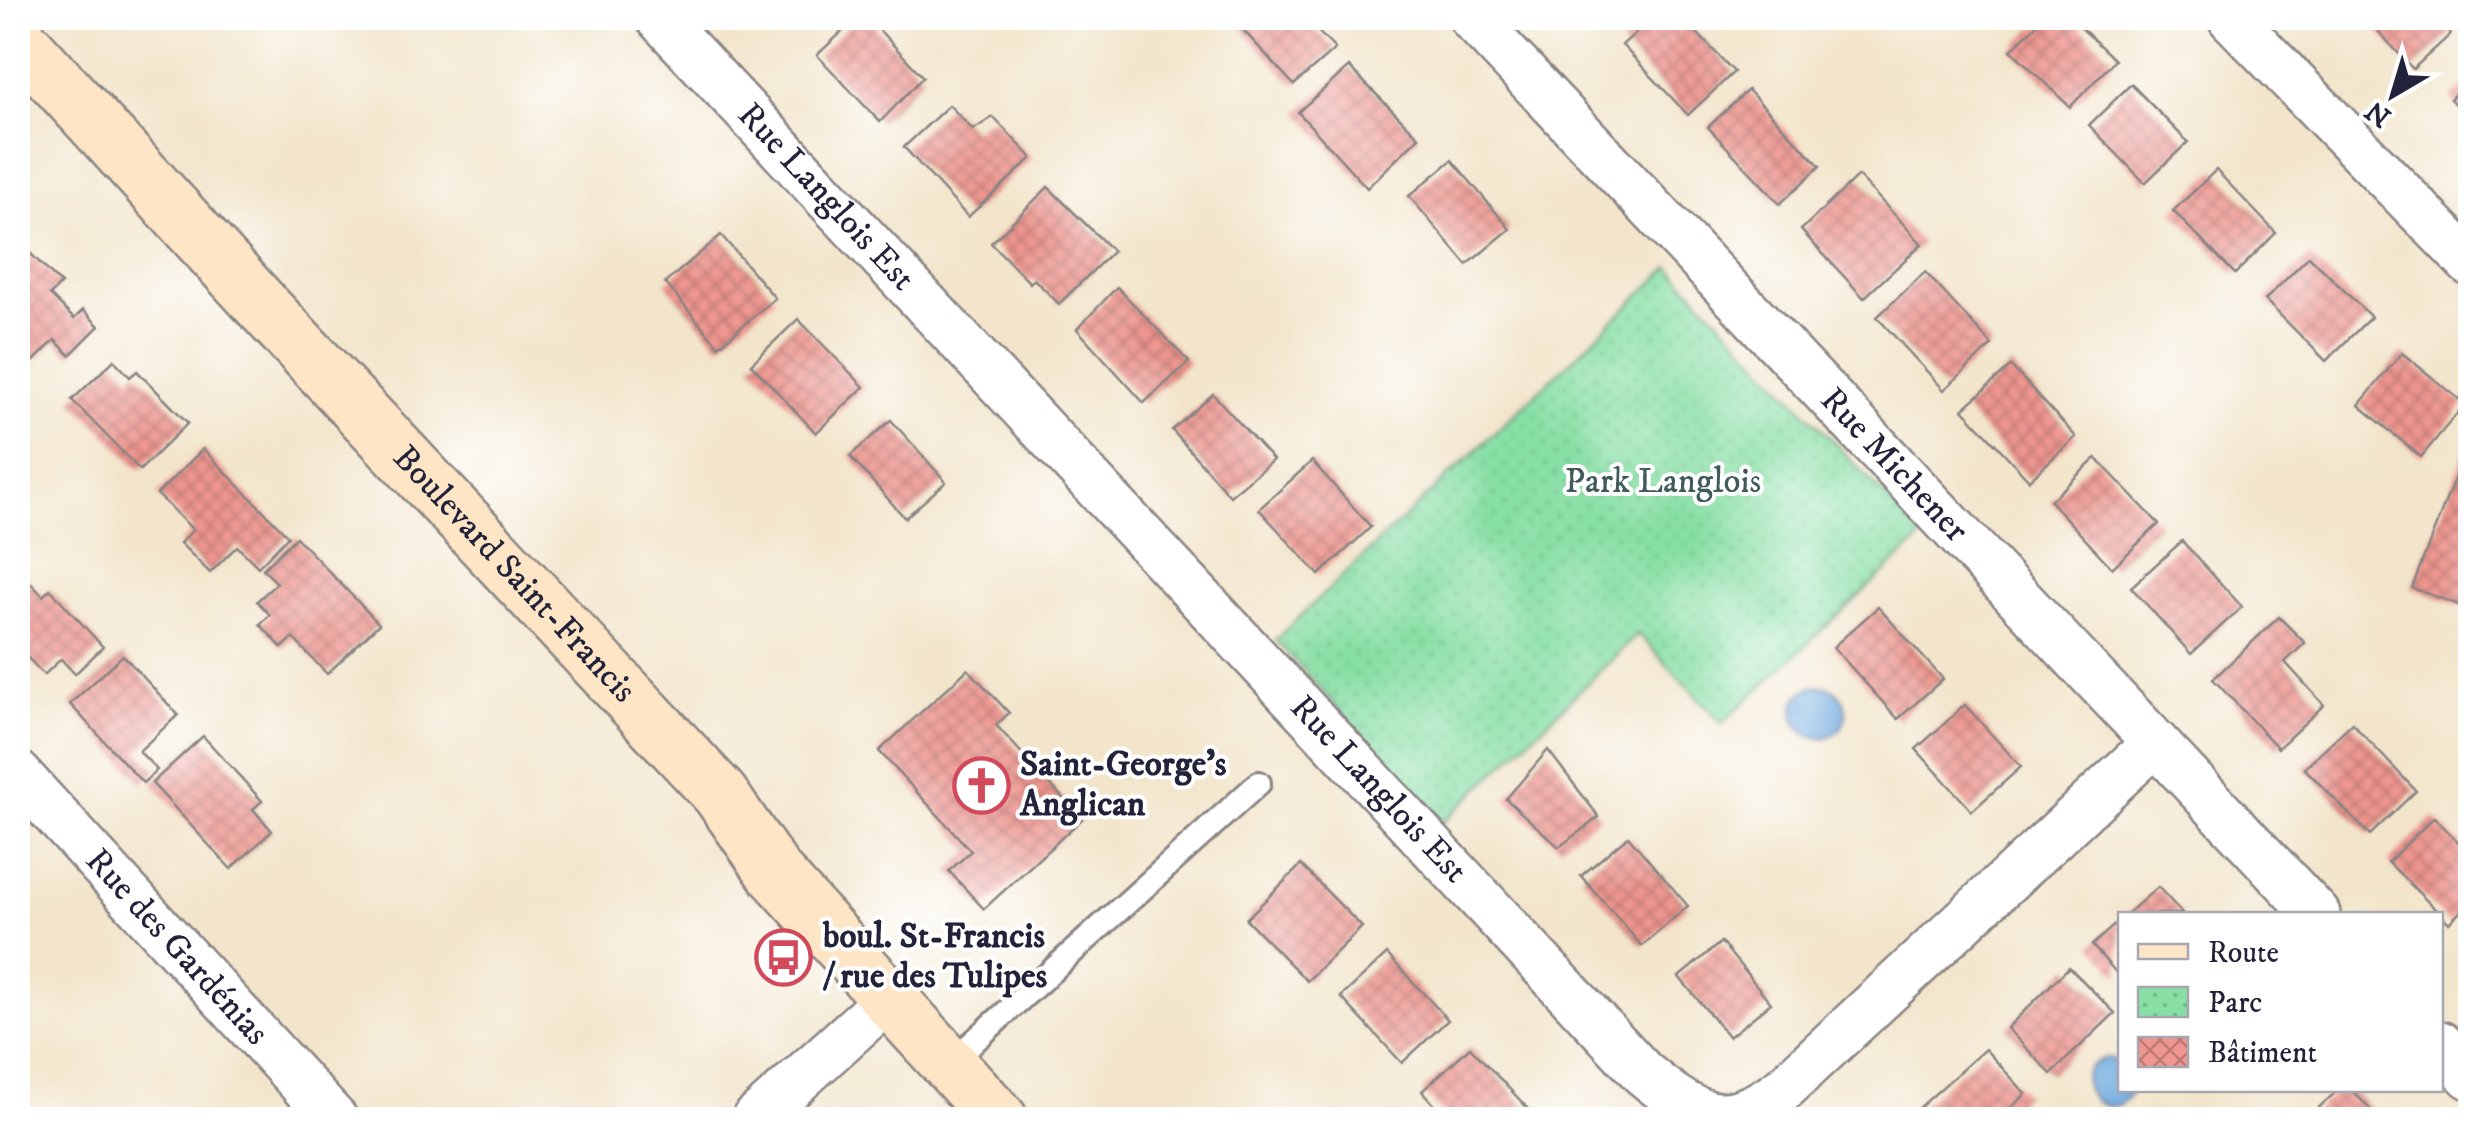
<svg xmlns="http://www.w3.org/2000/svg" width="2488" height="1137" viewBox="0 0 2488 1137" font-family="'IM FELL DW Pica',serif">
<defs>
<pattern id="park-dots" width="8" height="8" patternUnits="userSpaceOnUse" patternTransform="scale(2.5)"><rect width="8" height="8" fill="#87dfa4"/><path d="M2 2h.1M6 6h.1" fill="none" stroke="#74bf8e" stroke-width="1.8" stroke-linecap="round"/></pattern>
<pattern id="building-cross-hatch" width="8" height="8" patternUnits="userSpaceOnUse" patternTransform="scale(2.5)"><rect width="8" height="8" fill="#ee968f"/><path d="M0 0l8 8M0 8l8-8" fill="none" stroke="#c07a76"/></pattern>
</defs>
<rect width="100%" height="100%" fill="#fff"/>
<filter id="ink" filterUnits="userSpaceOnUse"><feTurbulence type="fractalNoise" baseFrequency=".01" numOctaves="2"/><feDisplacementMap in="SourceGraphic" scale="20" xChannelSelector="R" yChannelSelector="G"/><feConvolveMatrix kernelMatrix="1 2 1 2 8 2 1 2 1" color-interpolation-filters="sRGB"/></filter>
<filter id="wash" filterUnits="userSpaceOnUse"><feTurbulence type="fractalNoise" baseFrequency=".0048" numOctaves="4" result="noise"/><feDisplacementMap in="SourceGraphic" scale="40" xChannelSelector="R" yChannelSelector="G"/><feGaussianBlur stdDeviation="2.25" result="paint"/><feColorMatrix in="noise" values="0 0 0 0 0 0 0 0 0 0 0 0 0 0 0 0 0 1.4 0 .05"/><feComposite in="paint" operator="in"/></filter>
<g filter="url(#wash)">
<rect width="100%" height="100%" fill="#f2e5cb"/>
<polygon fill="url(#park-dots)" stroke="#548070" stroke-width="2.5" points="1670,267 1923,537 1722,723 1638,634 1444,822 1275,640"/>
<g fill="#69a6db" stroke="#46648b" stroke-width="2.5">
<circle cx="1820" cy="712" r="26"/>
<path d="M2108,1058l12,3v29h12c-24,46 -77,-19 -24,-32z"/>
</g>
<g id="blocks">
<g fill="url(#building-cross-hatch)">
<polygon points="857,18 868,18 923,77 880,122 817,55"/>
<polygon points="1232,18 1305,18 1335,49 1294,85"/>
<polygon points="1652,18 1683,18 1734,72 1688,115 1622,45"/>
<polygon points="2043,18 2071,18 2115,60 2070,107 2011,50"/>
<polygon points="2366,18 2436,18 2451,34 2413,69"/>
<polygon points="1349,67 1419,137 1367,188 1298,112"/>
<polygon points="2470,79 2470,120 2450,99"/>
<polygon points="2131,84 2188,142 2145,183 2089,125"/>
<polygon points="1748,90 1820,166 1780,204 1708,127"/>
<polygon points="949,105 973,130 993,117 1032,158 968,217 904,147"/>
<polygon points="1452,160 1510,229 1467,265 1409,196"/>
<polygon points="2216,170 2276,233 2235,274 2173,211"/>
<polygon points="1858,176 1922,244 1864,298 1801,230"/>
<polygon points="1048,187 1113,251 1059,304 1034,279 1030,283 991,243"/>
<polygon points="721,235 775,298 719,346 665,283"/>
<polygon points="18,241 61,284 50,295 74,319 83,310 99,326 70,355 55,340 34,361 27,354 18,364"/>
<polygon points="2309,256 2371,317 2326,361 2265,300"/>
<polygon points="1925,272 1992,345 1944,390 1877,317"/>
<polygon points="1117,287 1189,362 1144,403 1077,329"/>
<polygon points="798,319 864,387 816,433 751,364"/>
<polygon points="2402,353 2465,404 2421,457 2359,405"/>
<polygon points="114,360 130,377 137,371 188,423 140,470 72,400"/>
<polygon points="2011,366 2076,437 2029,480 1963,409"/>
<polygon points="1213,394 1273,460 1230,496 1172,430"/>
<polygon points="891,420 946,482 905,518 850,456"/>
<polygon points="2470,438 2470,609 2412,588"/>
<polygon points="203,449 288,536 258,567 237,546 210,573 180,543 193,530 157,494"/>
<polygon points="2096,458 2159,524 2112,568 2050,501"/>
<polygon points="1312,461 1371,527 1319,575 1259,509"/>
<polygon points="296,537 379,624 327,674 293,638 282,648 260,624 270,615 257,601 277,583 263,569"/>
<polygon points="2182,541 2242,607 2191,654 2131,587"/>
<polygon points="21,573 43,596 50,589 103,647 75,674 61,659 44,675 18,647 18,576"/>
<polygon points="1878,607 1943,679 1898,719 1833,647"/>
<polygon points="2279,617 2305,643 2285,662 2324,705 2278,748 2213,679"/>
<polygon points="123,655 178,715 139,751 157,770 143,783 70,704"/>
<polygon points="968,669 1009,713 996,725 1082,819 984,909 949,871 971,851 879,751"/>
<polygon points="1965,705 2021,767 1972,811 1916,749"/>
<polygon points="2352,723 2416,791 2370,835 2304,768"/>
<polygon points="203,736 262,801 253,809 272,831 231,869 152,783"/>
<polygon points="1548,750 1599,817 1559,847 1506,799"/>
<polygon points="2434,817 2470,854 2470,902 2449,923 2388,862"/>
<polygon points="1628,836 1688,906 1642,946 1581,876"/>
<polygon points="1301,865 1362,927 1307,981 1246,919"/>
<polygon points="2158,887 2183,914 2127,914"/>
<polygon points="2120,920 2120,977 2092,945"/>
<polygon points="1721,942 1771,1003 1729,1037 1679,977"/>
<polygon points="1387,954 1448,1020 1402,1063 1341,997"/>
<polygon points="2069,967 2115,1013 2051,1074 2007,1028"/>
<polygon points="1470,1047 1534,1115 1529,1120 1448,1120 1422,1091"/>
<polygon points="1985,1049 2026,1094 1998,1120 1931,1120 1920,1107"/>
<polygon points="2338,1090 2352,1090 2380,1120 2305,1120"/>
</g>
</g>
</g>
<g filter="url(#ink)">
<use href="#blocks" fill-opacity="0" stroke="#8a8483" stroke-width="2.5"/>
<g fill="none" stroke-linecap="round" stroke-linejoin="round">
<defs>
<polyline id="lane" points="949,1064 1259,783"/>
<g id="street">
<path id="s1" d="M659,18l984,1055c54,45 82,60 142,14l369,-343"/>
<path id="s2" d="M1472,18l845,896"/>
<polyline points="2231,18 2470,263"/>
<path id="s3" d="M18,774l317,346"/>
<polyline points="2440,1044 2470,1076"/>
<polyline points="754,1120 888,999"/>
</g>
<g id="secondary">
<path id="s4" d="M18,39l247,270 455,485 55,79 225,247"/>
</g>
</defs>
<use href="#lane" stroke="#8a8483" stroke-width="28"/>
<use href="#street" stroke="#8a8483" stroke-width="50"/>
<use href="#secondary" stroke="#8a8483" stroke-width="60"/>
<use href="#lane" stroke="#fff" stroke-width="22"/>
<use href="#street" stroke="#fff" stroke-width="45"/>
<use href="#secondary" stroke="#fde5c5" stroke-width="55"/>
</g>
</g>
<defs>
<symbol id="church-ring" viewBox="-11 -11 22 22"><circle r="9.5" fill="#fff" stroke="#d1495b" stroke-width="1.5"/><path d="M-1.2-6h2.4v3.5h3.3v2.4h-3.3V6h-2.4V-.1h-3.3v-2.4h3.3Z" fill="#d1495b"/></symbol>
<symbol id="bus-ring" viewBox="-11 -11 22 22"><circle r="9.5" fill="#fff" stroke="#d1495b" stroke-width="1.5"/><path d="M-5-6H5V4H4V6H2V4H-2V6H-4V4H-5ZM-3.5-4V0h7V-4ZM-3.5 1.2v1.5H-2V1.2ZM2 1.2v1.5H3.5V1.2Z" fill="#d1495b"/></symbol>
</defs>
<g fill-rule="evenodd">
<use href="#church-ring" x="950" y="754" width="63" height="63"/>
<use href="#bus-ring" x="752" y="926" width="63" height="63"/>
</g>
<g text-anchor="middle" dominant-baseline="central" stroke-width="8" stroke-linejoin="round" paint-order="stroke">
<g font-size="35" fill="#22223b" stroke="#fff">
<text stroke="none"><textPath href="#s1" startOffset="245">Rue Langlois Est</textPath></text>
<text stroke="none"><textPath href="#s2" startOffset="615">Rue Michener</textPath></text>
<text stroke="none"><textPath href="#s4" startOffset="730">Boulevard Saint-Francis</textPath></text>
<text stroke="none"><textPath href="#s1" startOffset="1055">Rue Langlois Est</textPath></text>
<text stroke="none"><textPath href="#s3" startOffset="235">Rue des Gardénias</textPath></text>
</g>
<g font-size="35" fill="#405b5a" stroke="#fff">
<text x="1663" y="482">Park Langlois</text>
</g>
<g font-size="35" font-weight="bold" fill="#22223b" stroke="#fff" text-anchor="start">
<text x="1020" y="765">Saint-George's<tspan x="1020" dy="40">Anglican</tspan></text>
<text x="823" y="937">boul. St-Francis<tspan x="823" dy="40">/ rue des Tulipes</tspan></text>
</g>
</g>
<rect width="2488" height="1137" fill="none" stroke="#fff" stroke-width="60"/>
<rect x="2118" y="912" width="325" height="180" fill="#ffffff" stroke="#a7a7b1" stroke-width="2.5"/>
<rect x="2138" y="944" width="50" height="15" fill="#fde5c5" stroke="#a7a7b1" stroke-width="2.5"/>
<text x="2208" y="962" font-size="30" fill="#22223b">Route</text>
<rect x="2138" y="987" width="50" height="30" fill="url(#park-dots)" stroke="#a7a7b1" stroke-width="2.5"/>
<text x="2208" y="1012" font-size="30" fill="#22223b">Parc</text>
<rect x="2138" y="1037" width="50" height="30" fill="url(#building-cross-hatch)" stroke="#a7a7b1" stroke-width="2.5"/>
<text x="2208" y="1062" font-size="30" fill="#22223b">Bâtiment</text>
<g transform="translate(2393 95) rotate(218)" stroke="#ffffff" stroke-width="8" paint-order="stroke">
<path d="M0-8L18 38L0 25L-18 38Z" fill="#22223b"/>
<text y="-15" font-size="28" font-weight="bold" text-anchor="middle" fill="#22223b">N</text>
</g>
</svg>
